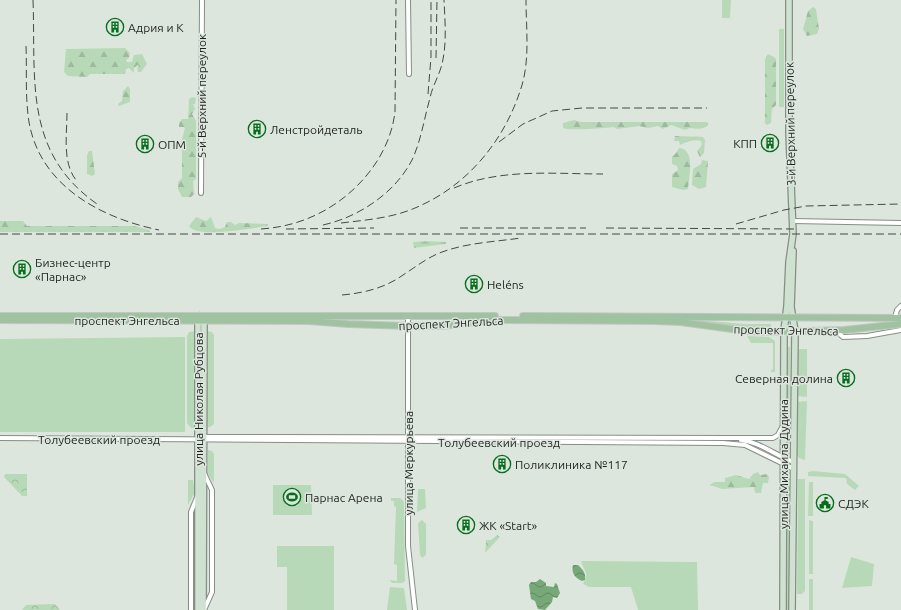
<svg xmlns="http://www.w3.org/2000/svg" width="901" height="610" viewBox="0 0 901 610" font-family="Ubuntu,sans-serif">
<defs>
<pattern id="forest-firs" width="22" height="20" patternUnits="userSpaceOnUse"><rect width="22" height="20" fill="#b8d9b8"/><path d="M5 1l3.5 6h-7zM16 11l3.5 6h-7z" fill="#9eba9e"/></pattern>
<pattern id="wetland-marsh" width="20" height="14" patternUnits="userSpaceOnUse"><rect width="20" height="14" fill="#b8d9b8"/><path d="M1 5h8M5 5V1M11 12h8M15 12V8" fill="none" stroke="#9eba9e"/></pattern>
<pattern id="park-crowns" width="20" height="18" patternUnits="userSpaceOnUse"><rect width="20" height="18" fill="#b8d9b8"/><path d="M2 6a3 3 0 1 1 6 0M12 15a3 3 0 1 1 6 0" fill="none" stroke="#9eba9e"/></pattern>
<pattern id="water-waves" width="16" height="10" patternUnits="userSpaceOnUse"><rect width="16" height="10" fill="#77a878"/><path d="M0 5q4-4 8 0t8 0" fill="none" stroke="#618862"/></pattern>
</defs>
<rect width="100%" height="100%" fill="#dde6dd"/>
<g fill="#b8d9b8">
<polygon points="722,0 731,0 730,18 722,18"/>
<rect x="779" y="29" width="5" height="78"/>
<polygon points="700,320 745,324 771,324 771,327 745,327 700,322"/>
<polygon points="195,331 195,428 191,428 187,423 187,336 189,332"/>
<polygon points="206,331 212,332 214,335 214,424 210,427 206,427"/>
<polygon points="747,336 769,337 775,341 775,372 771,372 771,370 773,369 773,343 751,343"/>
<polygon points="185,337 185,432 0,432 0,339"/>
<polygon points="786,347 790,347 789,454 788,456 786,455"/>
<polygon points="797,349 807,349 807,397 797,396"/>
<polygon points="807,401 805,460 799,458 796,454 797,402"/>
<polygon points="208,450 212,451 214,454 214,483 208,474"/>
<polygon points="813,471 845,474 859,486 855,490 847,484 846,478 808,476 808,472"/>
<polygon points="786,479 790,479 789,610 786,610"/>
<polygon points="798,479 805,479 805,591 802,594 797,594"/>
<polygon points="188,480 193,480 195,492 188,505"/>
<polygon points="809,482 813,482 813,516 808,516"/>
<polygon points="273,485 311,485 312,515 273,515"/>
<polygon points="418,489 425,489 426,508 417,512"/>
<polygon points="391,498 400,498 404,502 405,581 402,583 392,583 390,580 397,581 397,565 394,564 396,507 394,506 394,501 391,501"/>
<polygon points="195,506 194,610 192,610 192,511"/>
<polygon points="422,520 426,524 426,555 422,558 420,555 418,523"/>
<polygon points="809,520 813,521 813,574 809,574"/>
<polygon points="277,546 334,546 334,610 287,610 287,567 277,567"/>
<polygon points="851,557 874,564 872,586 842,588"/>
<path d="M581,561l116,1 1,48h-60l-7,-23h-42l-6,-3c7,-12 2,-10 -2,-23z"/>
<rect x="809" y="579" width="4" height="31"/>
<polygon points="390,587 404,588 407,610 387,610"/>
</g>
<g fill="url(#forest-firs)">
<polygon points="813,7 816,9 819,29 817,34 807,36 803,29 808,11"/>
<polygon points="125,48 130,53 129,58 126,60 127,62 132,62 134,55 142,54 147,64 141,72 138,72 137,68 139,66 138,65 134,68 134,73 129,68 126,69 125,74 90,74 87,77 68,76 64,72 66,49"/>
<polygon points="768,54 774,57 776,59 776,105 772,109 771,123 767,125 765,123 765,59"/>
<polygon points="128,86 130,89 130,102 119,106 118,104 122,101 123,91"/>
<polygon points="192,97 196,98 195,104 193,104 195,109 192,114 196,121 196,179 193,181 194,194 191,197 182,197 178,189 178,182 182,178 182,150 180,147 185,128 184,127 179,127 179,123 182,119 188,119 189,99"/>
<path d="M574,120l7,2h126l1,2c-3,6 -12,5 -18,4l-5,2 -14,-5 -8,4 -5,-3 -10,2 -9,-2 -22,3 -3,-2c-8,1 -45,4 -51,1v-5z"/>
<path d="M675,136l28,1 2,3 -1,13 -4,4 -3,-6 5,-6 -1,-4c-8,-2 -15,1 -21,4l-1,-4h-5z"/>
<path d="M679,148c17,1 10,29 9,41l-5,1 -11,-3v-13l6,-4 -1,-4 -5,-2v-7l4,-4z"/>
<polygon points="89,151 92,151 95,174 92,176 87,174 87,155"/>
<polygon points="702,160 708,161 706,187 699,189 692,185 693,169 701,164"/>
<path d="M196,217l10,4 5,-4 4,11 4,1 6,-2 2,-5h4l4,3 4,-2 29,1 -1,2c-13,2 -71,13 -78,0z"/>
<polygon points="0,221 23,221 27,226 134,226 150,230 150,232 0,232"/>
<polygon points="758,472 760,475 767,474 769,477 768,483 763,483 761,493 755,493 754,487 722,489 710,485 714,482 725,482 725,478 736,475 749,479 753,474"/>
</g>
<polygon fill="url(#wetland-marsh)" points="424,241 446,242 446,244 414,248 413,242"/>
<g fill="url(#park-crowns)">
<polygon points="5,474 27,474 27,496 22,496 4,477"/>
<polygon points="497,535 500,537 485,553 486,540 491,540"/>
<polygon points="55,604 60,610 22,610 26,605"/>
</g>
<g fill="url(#water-waves)">
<path d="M573,565h5c5,5 8,8 7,15l-3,1c-7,-3 -11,-8 -9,-16z"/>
<polygon points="540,579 546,583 546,586 554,587 555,583 557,584 560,593 557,598 553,597 552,602 545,610 538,609 535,601 531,599 529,585 531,582 536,582"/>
</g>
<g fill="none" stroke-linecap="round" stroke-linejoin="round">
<defs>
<g id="street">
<polyline points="408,0 409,74"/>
<polyline points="201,193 202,0"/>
<polyline points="793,221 901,223"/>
<polyline points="408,316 408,546 415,610"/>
<polyline points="895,318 897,310 901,306"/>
<polyline points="835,330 843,337 867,336 901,330"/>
<polyline points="202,437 731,438 773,438 778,435 783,426"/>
<polyline points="0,438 723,443 745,445 794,469"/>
<path d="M741,440c19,2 35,16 53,22"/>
<polyline points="191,610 191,512 198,495"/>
<polyline points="204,610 212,592 212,490 204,473"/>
</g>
<g id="secondary">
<polyline points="198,610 198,320 200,316 204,320 203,610"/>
<polyline points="783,610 784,331 787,306 789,262 793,234 789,132 789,0"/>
<polyline points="792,610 795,331 791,307 793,251"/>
</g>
<g id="primary">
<polyline points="0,316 495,316"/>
<polyline points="523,316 901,318"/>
<polyline points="0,320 309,321 348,324 408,326 443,326 490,320 655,321 680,322 747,331 772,332 844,330 901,324"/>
</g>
</defs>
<use href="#street" stroke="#868e86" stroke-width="6"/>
<use href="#secondary" stroke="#868e86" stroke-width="8"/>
<use href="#primary" stroke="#c4c5c4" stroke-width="8"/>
<use href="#street" stroke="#fff" stroke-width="4"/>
<use href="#secondary" stroke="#cfe1d0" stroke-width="5.5"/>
<use href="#primary" stroke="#9fc3a1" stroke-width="6"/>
<g stroke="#444944" stroke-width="1" stroke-dasharray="8 4" stroke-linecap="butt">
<path d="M33,0c3,79 -10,152 64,204"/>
<path d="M26,46c1,25 -1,51 3,76 11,64 72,96 130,108"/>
<polyline points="436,58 437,0"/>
<polyline points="428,94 431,57 431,0"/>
<path d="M67,113c0,21 -5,49 9,67"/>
<polyline points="499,142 523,124 552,111 582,108 707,108"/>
<path d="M454,188c47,-20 100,-14 149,-14"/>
<path d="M341,223c25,-3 51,-5 74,-15 53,-22 91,-69 107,-123 8,-27 4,-58 4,-85"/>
<polyline points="736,224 784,210 806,206 901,204"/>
<path d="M323,225c36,-8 72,-32 89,-65 9,-19 12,-41 18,-62 2,-11 9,-22 12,-34 5,-20 3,-43 2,-64"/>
<polyline points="460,228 586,228"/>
<polyline points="606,228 796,229"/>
<path d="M261,229c13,-1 25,-3 37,-7 48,-15 91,-59 97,-110l1,-112"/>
<polyline points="286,229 374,228"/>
<polyline points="0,234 901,234"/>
<path d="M342,295c22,-2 43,-7 61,-20 11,-7 21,-15 34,-21 26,-11 56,-12 84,-16"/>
</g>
</g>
<defs>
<symbol id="building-ring" viewBox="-11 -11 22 22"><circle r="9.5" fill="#dde6dd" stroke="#076e1d" stroke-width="1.5"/><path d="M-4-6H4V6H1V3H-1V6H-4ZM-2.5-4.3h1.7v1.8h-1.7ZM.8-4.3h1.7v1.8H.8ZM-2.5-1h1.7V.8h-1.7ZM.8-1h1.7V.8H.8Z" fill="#076e1d"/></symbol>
<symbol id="stadium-ring" viewBox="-11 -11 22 22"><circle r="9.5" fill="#dde6dd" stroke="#076e1d" stroke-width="1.5"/><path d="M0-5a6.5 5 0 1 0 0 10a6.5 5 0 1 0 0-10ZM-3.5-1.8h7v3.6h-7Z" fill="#076e1d"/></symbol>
<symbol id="civic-ring" viewBox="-11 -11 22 22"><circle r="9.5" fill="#dde6dd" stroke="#076e1d" stroke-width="1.5"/><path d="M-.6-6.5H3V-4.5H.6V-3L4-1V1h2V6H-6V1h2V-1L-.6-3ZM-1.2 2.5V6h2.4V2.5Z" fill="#076e1d"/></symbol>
</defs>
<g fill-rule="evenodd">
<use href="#building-ring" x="105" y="17" width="20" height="20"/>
<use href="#building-ring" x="247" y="119" width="20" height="20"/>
<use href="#building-ring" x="760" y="133" width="20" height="20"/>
<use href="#building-ring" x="135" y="134" width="20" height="20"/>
<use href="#building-ring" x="12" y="259" width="20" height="20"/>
<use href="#building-ring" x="464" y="274" width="20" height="20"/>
<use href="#building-ring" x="836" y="368" width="20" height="20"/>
<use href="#building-ring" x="492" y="454" width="20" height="20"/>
<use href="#stadium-ring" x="282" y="487" width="20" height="20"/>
<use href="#civic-ring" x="815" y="493" width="20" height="20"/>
<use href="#building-ring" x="456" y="515" width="20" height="20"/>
</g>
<g text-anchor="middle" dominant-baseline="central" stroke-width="3" stroke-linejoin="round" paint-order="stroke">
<g font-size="12" fill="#1e211e" stroke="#dde6dd" text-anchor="start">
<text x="128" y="27">Адрия и К</text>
<text x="270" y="129">Ленстройдеталь</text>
<text x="757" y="143" text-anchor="end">КПП</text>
<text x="158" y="144">ОПМ</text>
<text x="35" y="262">Бизнес-центр<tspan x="35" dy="14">«Парнас»</tspan></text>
<text x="487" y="284">Heléns</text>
<text x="833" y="378" text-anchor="end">Северная долина</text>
<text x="515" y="464">Поликлиника №117</text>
<text x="305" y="497">Парнас Арена</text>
<text x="838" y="503">СДЭК</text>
<text x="479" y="525">ЖК «Start»</text>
</g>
<g font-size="12" fill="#1e211e" stroke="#dde6dd">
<text transform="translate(201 96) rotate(-90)">5-й Верхний переулок</text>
<text transform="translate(790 124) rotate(-91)">3-й Верхний переулок</text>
<text x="127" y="320">проспект Энгельса</text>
<text transform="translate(451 323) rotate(-3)">проспект Энгельса</text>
<text transform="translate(786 330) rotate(1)">проспект Энгельса</text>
<text transform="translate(198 399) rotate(-90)">улица Николая Рубцова</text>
<text x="99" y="439">Толубеевский проезд</text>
<text x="499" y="442">Толубеевский проезд</text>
<text transform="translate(408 463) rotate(-90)">улица Меркурьева</text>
<text transform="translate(783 464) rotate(-90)">улица Михаила Дудина</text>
</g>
</g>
</svg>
